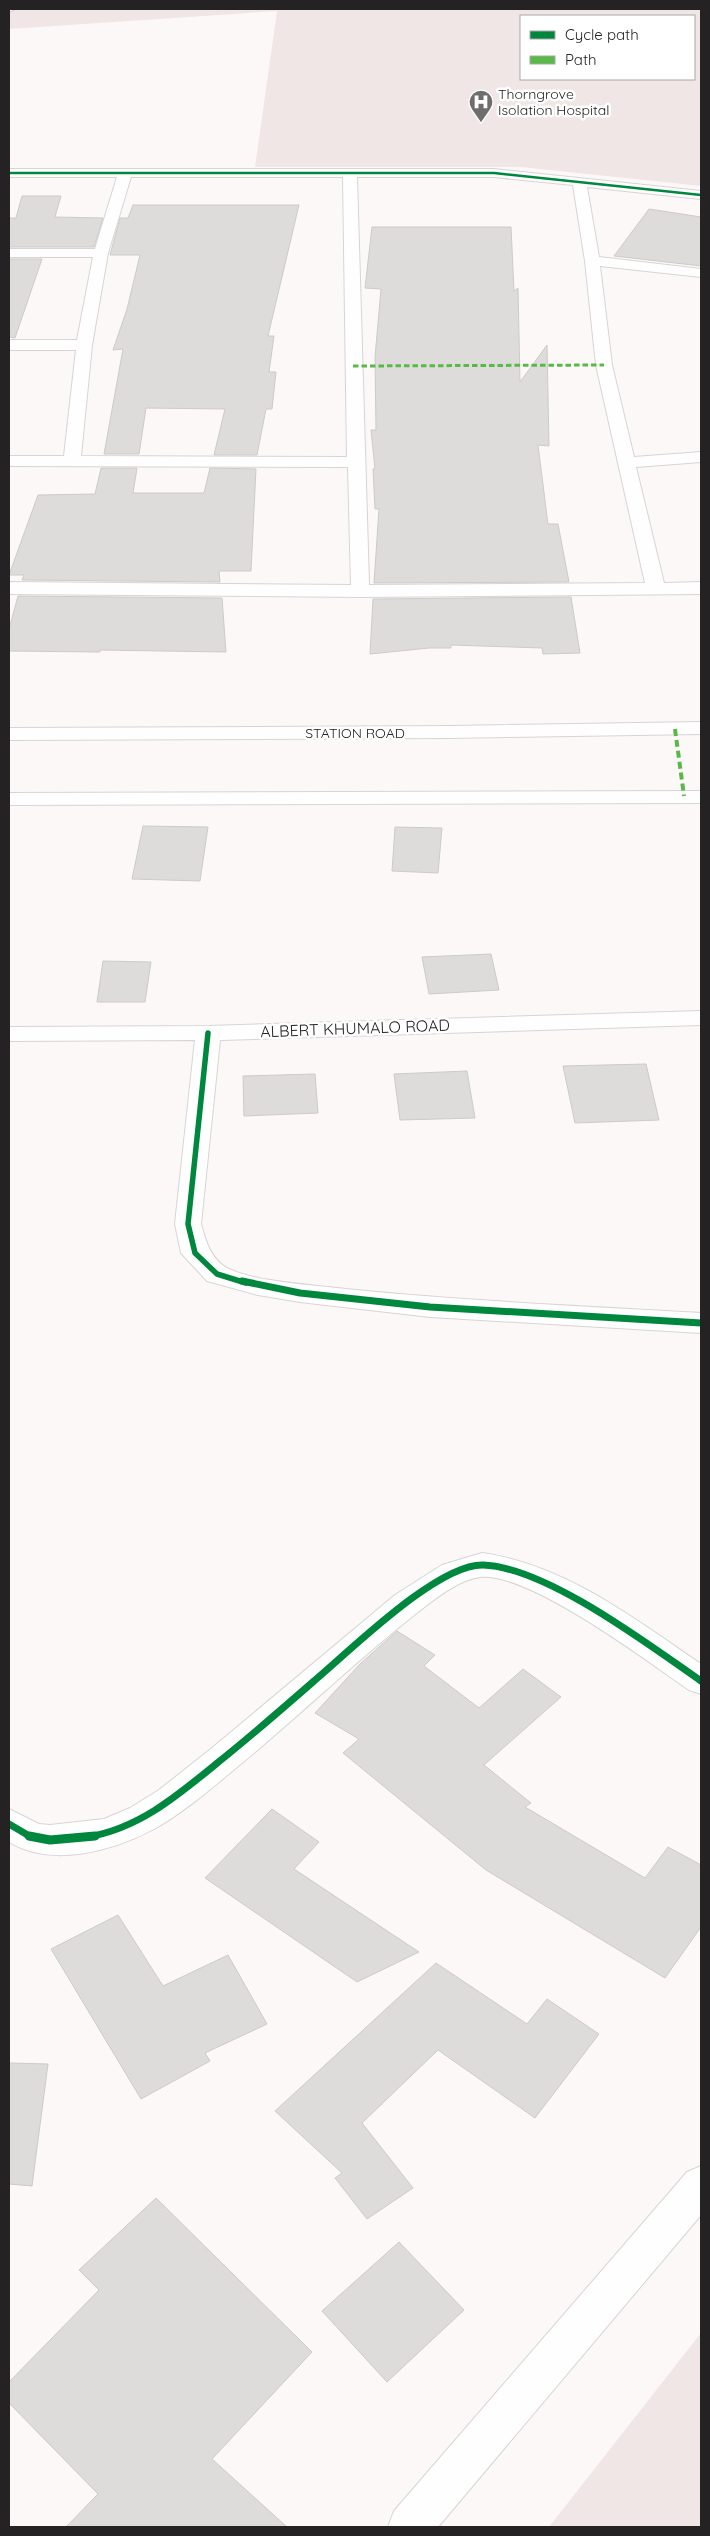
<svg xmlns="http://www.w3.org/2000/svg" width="710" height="2536" viewBox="0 0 710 2536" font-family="Quicksand,sans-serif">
<rect width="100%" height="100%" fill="#fcf8f8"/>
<g fill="#f0e6e6" fill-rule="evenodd">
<path d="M9,9h692v177l-180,-19h-266l22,-156 -268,18zM521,16h173v63h-173z"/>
<polygon points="701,2333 701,2527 549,2527"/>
</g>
<g fill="#dedbdb" stroke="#cdcaca">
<polygon points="22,196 61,196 55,217 103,218 94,247 9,247 9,218 16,218"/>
<polygon points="133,205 299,205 268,336 274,336 269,372 276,372 272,409 266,409 257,455 214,455 225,409 146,408 139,454 104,454 123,349 113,350 127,309 140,255 110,255 120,218 128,218"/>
<polygon points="649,209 701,217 701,266 614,256"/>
<polygon points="372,227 511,227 514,291 518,288 520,382 547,345 549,446 538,445 548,524 558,524 569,582 374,583 379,509 375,509 373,469 375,469 371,430 376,430 375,357 381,289 365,288"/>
<polygon points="9,259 42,259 15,338 9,337"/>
<polygon points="101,468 137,468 133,493 204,493 210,468 256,469 251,571 219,571 220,582 22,580 24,575 9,575 38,495 95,494"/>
<polygon points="18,596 222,598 226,652 100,650 100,652 9,651 9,629"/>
<polygon points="571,597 580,653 543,654 542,648 451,645 451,648 429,648 370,654 373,599"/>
<polygon points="143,826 208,827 200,881 132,879"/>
<polygon points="395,827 442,828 438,873 392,871"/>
<polygon points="491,954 499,990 429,994 422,957"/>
<polygon points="103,961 151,962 145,1002 97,1002"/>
<polygon points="646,1064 659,1120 575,1123 563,1066"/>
<polygon points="467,1071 475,1118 400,1120 394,1074"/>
<polygon points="315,1074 318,1113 244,1116 243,1076"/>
<polygon points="397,1631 435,1655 424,1666 479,1708 523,1669 561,1697 484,1765 531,1803 525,1807 645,1878 668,1847 701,1865 701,1927 665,1978 486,1870 343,1753 359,1739 315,1713 360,1664"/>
<polygon points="272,1809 319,1842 294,1869 419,1952 357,1982 205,1878"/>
<polygon points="118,1915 163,1986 228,1955 267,2024 205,2053 210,2061 141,2099 51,1949"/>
<polygon points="436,1963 527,2024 547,1999 599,2034 535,2118 438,2050 362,2123 413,2188 367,2219 335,2178 342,2173 275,2111"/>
<polygon points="9,2063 48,2064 32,2186 9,2184"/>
<polygon points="156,2198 312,2352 212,2459 287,2527 66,2527 98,2494 9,2403 9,2382 99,2290 79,2270"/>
<polygon points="399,2242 464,2310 387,2382 322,2311"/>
</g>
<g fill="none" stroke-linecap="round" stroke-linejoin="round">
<defs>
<polygon id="service" points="9,9 15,9 9,12"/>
<g id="minor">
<path d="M9,169h485l207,22v8l-114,-12 12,70 102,12v8l-101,-11 12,99 22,92 67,-5v10l-65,5 28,116 37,-1v12l-341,3 -351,-3v-12l342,3 -3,-118 -339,-1v-10h55l12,-106h-67v-10h68l16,-83h-84v-8h86l22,-72h-108zM131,177h212l4,280 -266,-1 11,-111 16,-92zM357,177h137l79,8 12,76 11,104 49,218 -276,2z"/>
<polygon points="701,722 701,734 449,738 9,740 9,728 449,726"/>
<polygon points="701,791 701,803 9,805 9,793"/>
<path d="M701,1011v14l-481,15 -19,184c5,17 9,34 26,44 27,14 88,17 119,21 118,12 237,17 355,24v20l-271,-16 -130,-15 -42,-7 -51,-14 -26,-28 -6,-29 20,-184 -186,1v-14l199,-1z"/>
<path d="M482,1553c82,11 153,66 219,111v30l-12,-4c-42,-29 -160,-118 -209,-113 -22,3 -45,22 -62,35 -61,48 -117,102 -176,151 -28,23 -56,48 -88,66 -41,22 -102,39 -145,13v-33l30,15 11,1 54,-6 26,-11 29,-18 53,-42 183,-153 47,-30z"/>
<polygon points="701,2166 701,2215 438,2527 388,2527 394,2511 687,2172"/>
</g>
</defs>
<use href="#service" stroke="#d7d4d4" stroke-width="2"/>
<use href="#minor" stroke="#d7d4d4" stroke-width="2"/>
<use href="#service" fill="#fffefe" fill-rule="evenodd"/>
<use href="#minor" fill="#fffefe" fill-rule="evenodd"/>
<polyline stroke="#58b947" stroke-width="3" stroke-dasharray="5.5 3" stroke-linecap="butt" points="353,366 604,365"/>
<polyline stroke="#58b947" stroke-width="4" stroke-dasharray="7 4" stroke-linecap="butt" points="675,729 684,796"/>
<defs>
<polyline id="cycleway-far3" points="9,173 494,173 701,195"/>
<polyline id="cycleway-far2" points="208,1033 188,1224 195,1253 217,1274 246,1283"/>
<g id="cycleway-far1">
<polyline points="242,1281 300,1293 430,1307 701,1323"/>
<polyline points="9,1824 31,1837"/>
<path d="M87,1837c51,-8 90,-41 129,-73 34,-27 66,-55 98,-83 36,-30 123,-117 169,-116 63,2 166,80 218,116"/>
</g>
<polyline id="cycleway" points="29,1836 50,1840 95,1836"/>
</defs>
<use href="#cycleway-far3" stroke="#fff" stroke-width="4"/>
<use href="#cycleway-far2" stroke="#fff" stroke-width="8"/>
<use href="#cycleway-far1" stroke="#fff" stroke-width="10"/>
<use href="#cycleway" stroke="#fff" stroke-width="12"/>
<use href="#cycleway-far3" stroke="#00873e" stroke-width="2.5"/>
<use href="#cycleway-far2" stroke="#00873e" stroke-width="5.5"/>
<use href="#cycleway-far1" stroke="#00873e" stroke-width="7"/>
<use href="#cycleway" stroke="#00873e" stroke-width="9"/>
</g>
<defs>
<symbol id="hospital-pin" viewBox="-11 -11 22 30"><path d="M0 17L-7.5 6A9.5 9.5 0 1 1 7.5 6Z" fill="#706d6d" stroke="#fff"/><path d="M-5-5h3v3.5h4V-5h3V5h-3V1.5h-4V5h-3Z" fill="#fff"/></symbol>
</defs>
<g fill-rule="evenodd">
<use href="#hospital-pin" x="467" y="88" width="28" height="38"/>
</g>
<g text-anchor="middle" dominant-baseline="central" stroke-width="5" stroke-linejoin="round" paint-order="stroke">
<g font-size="14" fill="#242222" stroke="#fff" text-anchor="start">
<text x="498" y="94">Thorngrove<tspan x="498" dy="16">Isolation Hospital</tspan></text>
</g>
<g font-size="14" fill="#242222" stroke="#fff">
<text x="355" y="733">STATION ROAD</text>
</g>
<g font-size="16" fill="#242222" stroke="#fff">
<text transform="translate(355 1028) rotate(-2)">ALBERT KHUMALO ROAD</text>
</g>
</g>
<rect width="710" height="2536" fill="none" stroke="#242222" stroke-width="20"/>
<rect x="520" y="15" width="175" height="65" fill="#ffffff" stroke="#a7a7a7"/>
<rect x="530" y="31" width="25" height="8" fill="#00873e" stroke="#a7a7a7"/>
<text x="565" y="40" font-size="15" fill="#242222">Cycle path</text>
<rect x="530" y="56" width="25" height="8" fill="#58b947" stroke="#a7a7a7"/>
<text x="565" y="65" font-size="15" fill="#242222">Path</text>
</svg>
